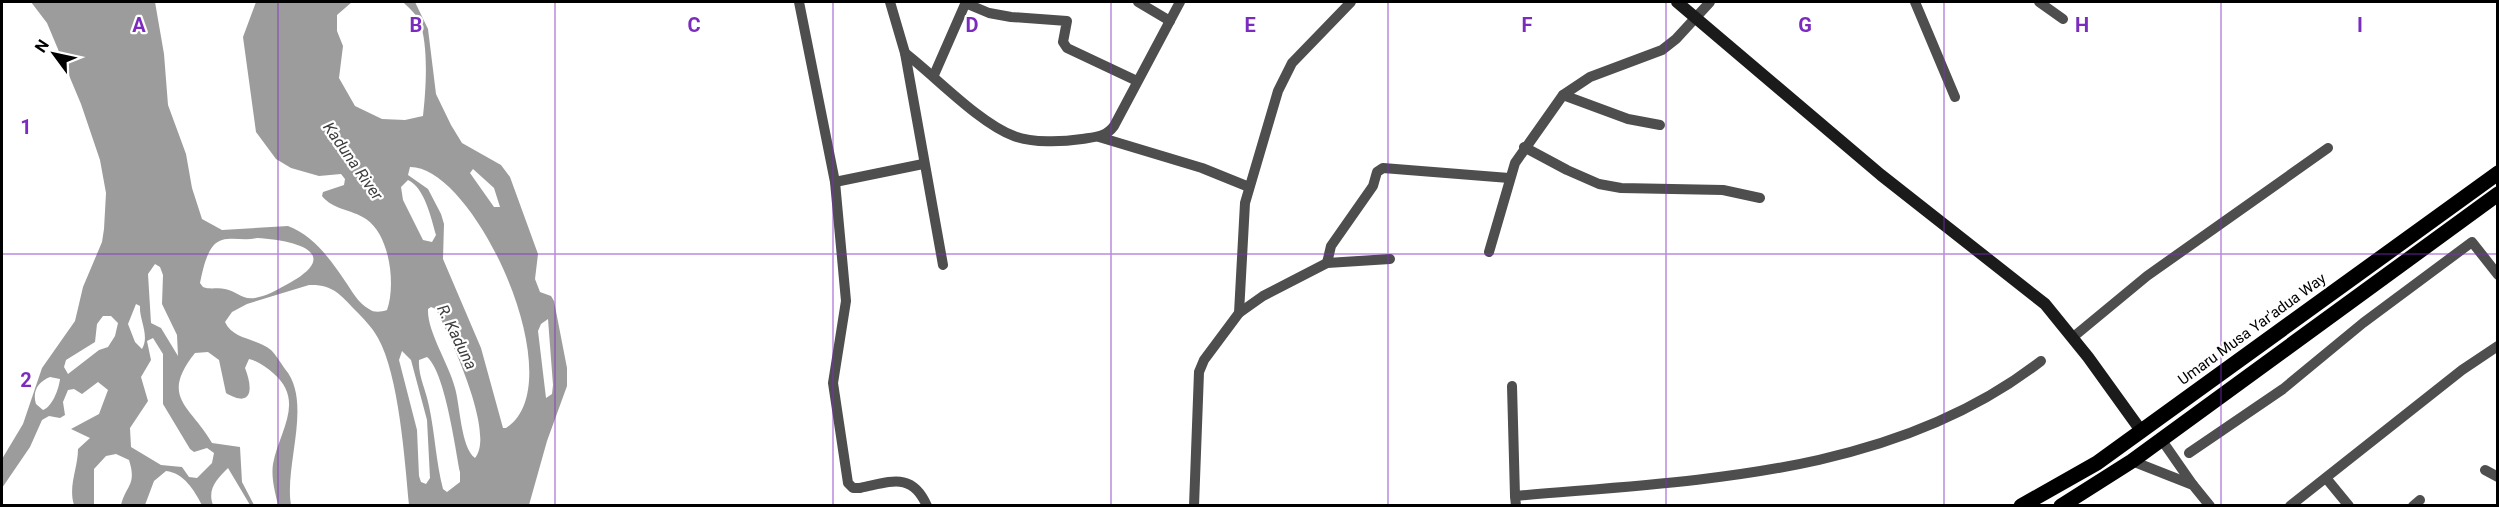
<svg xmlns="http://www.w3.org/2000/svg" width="2499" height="507" viewBox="0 0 2499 507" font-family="Roboto,sans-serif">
<rect width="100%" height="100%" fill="#fff"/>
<path fill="#9c9c9c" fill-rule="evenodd" d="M31,2h124l9,52 4,51 18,49 6,34 10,31 20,11 66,-4c26,10 42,33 57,55 7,10 13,22 24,28 5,4 12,3 18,1 9,-25 3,-75 -21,-91 -15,-10 -33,-9 -44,-23l1,-4 21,-7 1,-6 -4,-5 -22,2 -28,-8 -15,-9 -20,-27 -13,-95 13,-35h96l-15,13v16l6,15 -4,32 16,28 27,13 23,1 18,-4c3,-26 6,-72 -4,-96 -4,-7 -11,-13 -16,-18h12l13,27 8,65 15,31 11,18 39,22 9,12 28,77 -3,25 5,13 11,4 3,5 13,67v18l-20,55 -18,64h-120c-4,-43 -10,-130 -31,-167 -6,-11 -15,-20 -23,-28 -15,-16 -23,-26 -46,-25l-62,19 -15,8 -7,10c8,18 32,16 46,28 5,5 10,13 14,19 28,33 -1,96 6,136h-13c-3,-13 -7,-27 -5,-41 6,-33 33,-63 0,-91 -7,-6 -15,-12 -24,-14l-4,9c8,20 8,41 -19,25l-7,-33 -11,-8 -13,1c-36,45 -4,53 17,90l28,4 2,35 12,23h-4l-22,-37c-11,11 -21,21 -15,37h-11c-8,-15 -18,-32 -36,-34l-12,10 -9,24h-24c5,-20 16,-20 8,-45l-13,-6 -10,2 -12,13v36h-20c-6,-19 4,-37 4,-56l12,-11 -19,-9 28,-15 9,-24 -10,-8 -16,12 -8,-5 -6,1 -5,12 2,13 -5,3 -11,-2 -7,4 -12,27 -28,41v-29l21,-35 19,-56 33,-47 8,-34 19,-45 2,-13 2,-36 -6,-33 -19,-56 -34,-81zM410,167c65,-1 165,217 96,261h-3l-22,-80 -38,-89 1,-35 -3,-10 -13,-25 -20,-14zM473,169l21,19 6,19h-6l-24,-34zM408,180c17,8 23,38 28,55l-4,7 -9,-2 -20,-40 -2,-13zM257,238c40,2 89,16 27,48 -9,5 -18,10 -29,12 -14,2 -18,-7 -30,-9 -8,-2 -14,1 -22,-2l-3,-4c3,-13 7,-39 22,-43 11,-3 23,1 35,-2zM155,264l5,3 3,8 -1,29 15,31 1,21 -17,-28 -10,-5 -3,-49zM136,304l4,2c-1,14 10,29 2,43l-7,-7 -7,-18zM431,307l5,2c13,26 60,124 39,149 -14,-10 -15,-53 -20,-70 -6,-24 -28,-56 -27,-79zM103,316h8l7,7 -3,13 -7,11 -9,3 -31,24 -4,-7 2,-7 29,-18 2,-18zM548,319l5,66 -1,9 -6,4 -8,-67 3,-7zM153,338l10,16v50l27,45 4,3 13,-4 7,5 -2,10 -15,15 -8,-1 -7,-10 -21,-2 -30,-18 -1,-19 18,-27 -7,-24 10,-17 -4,-19zM402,351l9,9 16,60 3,58 -4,6 -5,-2 -2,-6 -2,-46 -18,-70zM427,357c18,15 28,90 33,115v10l-13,10 -4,-3c-7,-27 -8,-55 -14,-83 -3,-16 -11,-30 -10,-46zM50,377l10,2c-1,10 -8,28 -17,31l-7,-6c-4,-13 2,-22 14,-27z"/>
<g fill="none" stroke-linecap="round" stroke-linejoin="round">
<g stroke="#4e4e4e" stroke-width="10">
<path d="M799,2l36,180 11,119 -13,82 15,100 5,5h7c30,-6 52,-17 67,18"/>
<polyline points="890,2 905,53 943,265"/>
<polyline points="1138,2 1170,21"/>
<polyline points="1915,2 1955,97"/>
<polyline points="2039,2 2063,19"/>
<polyline points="965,3 989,13 1011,17 1067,21 1063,42 1067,48 1137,81"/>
<path d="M905,53c30,23 74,70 109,83 19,7 48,6 68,3 13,-2 24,-2 32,-13l66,-124"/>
<polyline points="934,75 966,2"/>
<polyline points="1563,95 1628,119 1660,125"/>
<polyline points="1099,137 1202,168 1249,187"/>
<polyline points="1524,147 1567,170 1599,184 1621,188 1723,190 1760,198"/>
<polyline points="835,182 923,164"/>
<polyline points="1489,252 1515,163 1563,95 1590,77 1662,50 1676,39 1710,2"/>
<polyline points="1327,263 1331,246 1373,186 1377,172 1383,168 1509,178"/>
<polyline points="1239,313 1263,296 1327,263 1390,259"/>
<polyline points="2072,338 2147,276 2328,148"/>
<polyline points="1512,386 1515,496"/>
<polyline points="2161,439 2193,485"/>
<polyline points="2189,453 2283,389 2363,323 2472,242 2498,275"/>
<polyline points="2132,461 2193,485 2210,506"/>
<polyline points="2485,470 2498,477"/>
<polyline points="2326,478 2349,506"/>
<polyline points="1194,506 1199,372 1204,360 1239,313 1245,203 1278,91 1292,63 1351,2"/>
<path d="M1516,506l-1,-10c179,-16 377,-19 526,-135"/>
<polyline points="2290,506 2462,370 2498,346"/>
<polyline points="2413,506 2420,500"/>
</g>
<polyline stroke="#1b1b1b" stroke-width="12" points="1677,2 1881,175 2045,304 2088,357 2142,432"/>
<g stroke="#000" stroke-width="15">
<polyline points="2021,506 2097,463 2498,173"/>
<polyline points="2061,506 2132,461 2498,194"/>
</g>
</g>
<path fill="none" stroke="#7b2cbf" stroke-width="1.5" stroke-opacity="0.55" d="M278,2v504M555,2v504M833,2v504M1111,2v504M1388,2v504M1666,2v504M1944,2v504M2221,2v504M2,254h2496"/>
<g text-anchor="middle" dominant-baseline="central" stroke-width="4.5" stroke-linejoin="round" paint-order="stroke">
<g font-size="15" fill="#000" stroke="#fff">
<text transform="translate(2252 329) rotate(-36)">Umaru Musa Yar'adua Way</text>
</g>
<g font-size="16" font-style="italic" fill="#3d3d3d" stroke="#fff">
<text transform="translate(353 161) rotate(55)">Kaduna River</text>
<text transform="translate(457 337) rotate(64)">R. Kaduna</text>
</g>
</g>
<g font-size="20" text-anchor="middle" font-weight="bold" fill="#7b2cbf" stroke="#fff" stroke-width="4.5" stroke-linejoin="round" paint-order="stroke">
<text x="139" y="32">A</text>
<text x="416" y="32">B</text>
<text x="694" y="32">C</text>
<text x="972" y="32">D</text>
<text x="1250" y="32">E</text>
<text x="1527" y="32">F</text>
<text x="1805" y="32">G</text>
<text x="2082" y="32">H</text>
<text x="2360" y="32">I</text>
<text x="26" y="134">1</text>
<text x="26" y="387">2</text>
</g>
<rect width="2499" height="507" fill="none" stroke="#000000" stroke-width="6"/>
<g transform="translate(54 54) rotate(303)" stroke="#ffffff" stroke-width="4.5" paint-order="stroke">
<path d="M0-4.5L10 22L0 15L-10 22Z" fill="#000000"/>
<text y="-9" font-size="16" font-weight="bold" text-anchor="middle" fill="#000000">N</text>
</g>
</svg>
